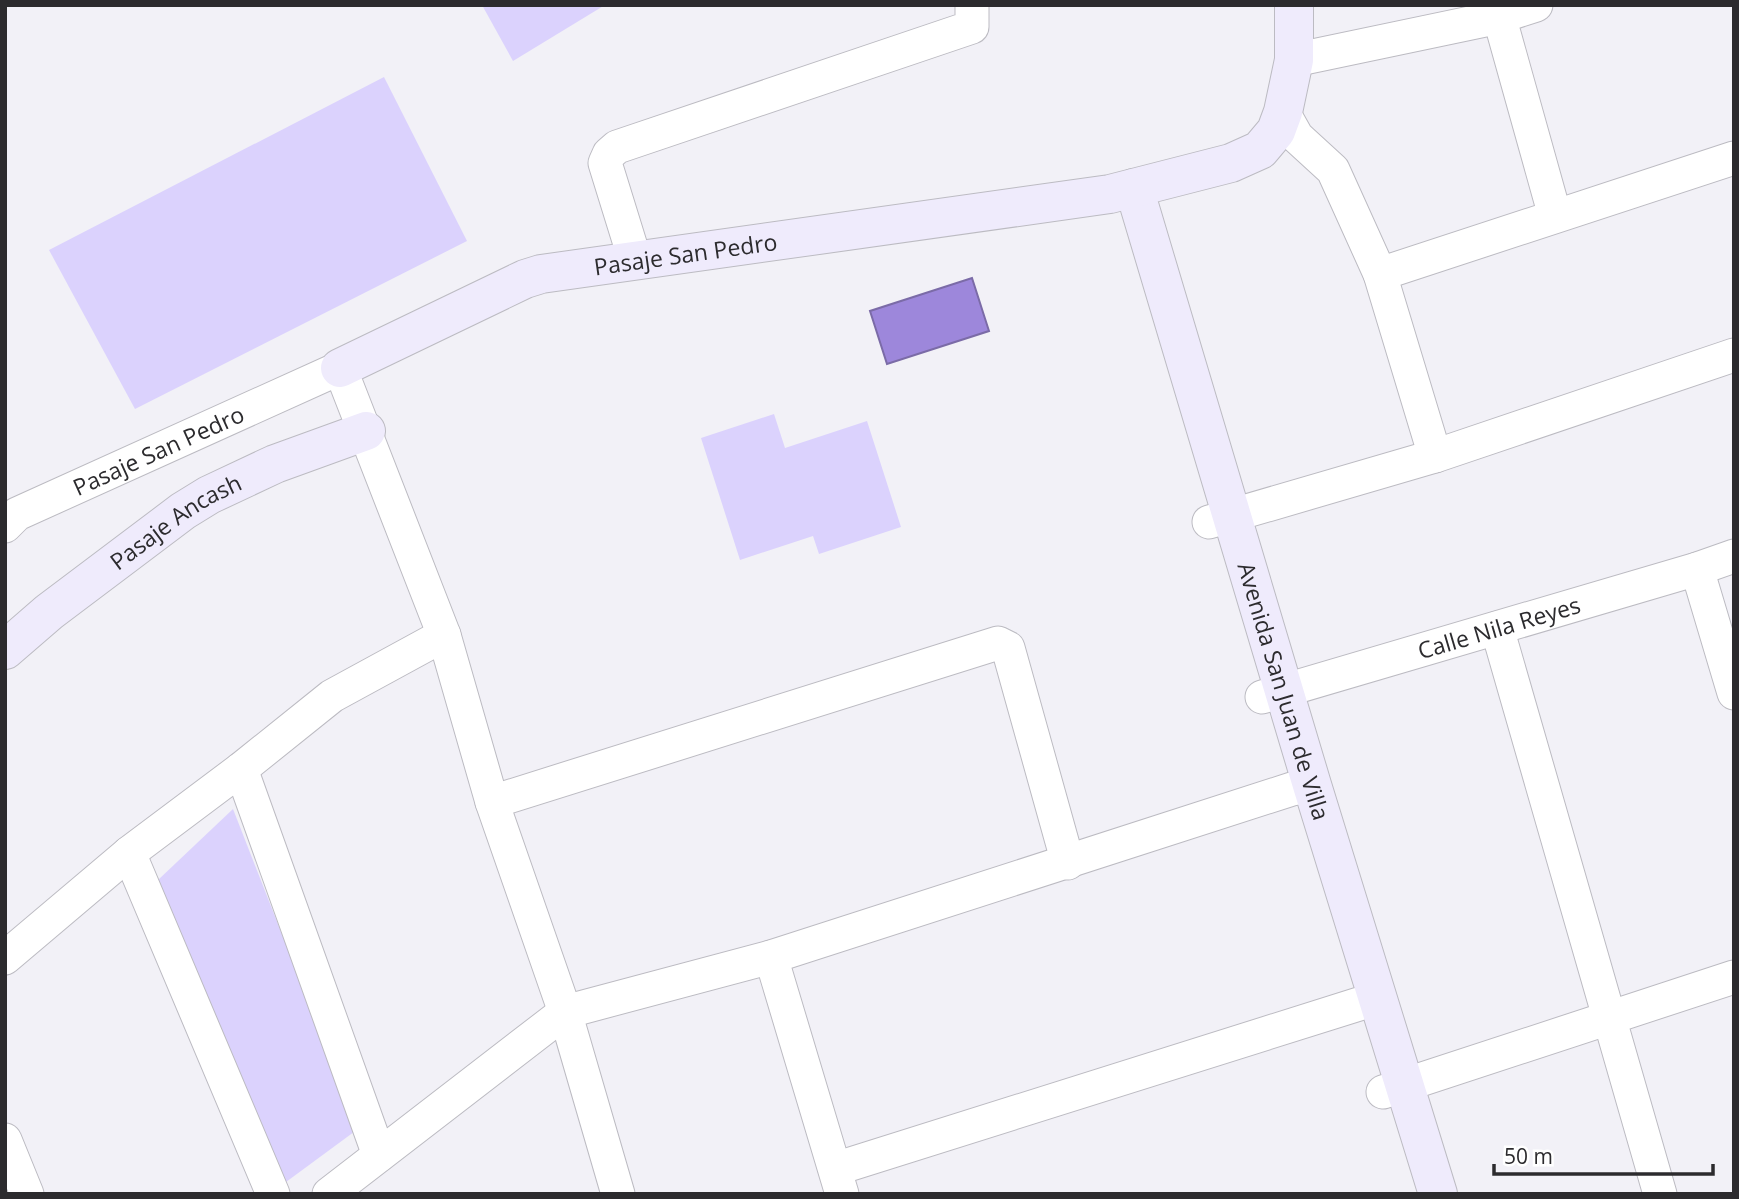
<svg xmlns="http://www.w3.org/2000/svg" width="1739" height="1199" viewBox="0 0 1739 1199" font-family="'Open Sans',sans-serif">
<rect width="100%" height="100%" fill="#f2f1f7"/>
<g fill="#dbd2fd">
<polygon points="482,5 605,5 513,61"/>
<polygon points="384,77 467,241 135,409 49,250"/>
<polygon points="774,414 785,448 867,421 901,527 819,554 813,536 740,560 701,438"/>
<polygon points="233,809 358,1129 286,1182 158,880"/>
</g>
<polygon fill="#9d87db" stroke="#7b6ba7" stroke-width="2" points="972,278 989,331 887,364 870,311"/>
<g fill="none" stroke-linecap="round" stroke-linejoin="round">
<defs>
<g id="street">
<polyline points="1496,5 1555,216"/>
<polyline points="1294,60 1499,17 1536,5"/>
<polyline points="1283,112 1297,137 1333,170 1380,274 1435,456"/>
<polyline points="635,260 605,163 609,154 617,147 972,27 972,5"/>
<polyline points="1380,274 1734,158"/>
<polyline points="1209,522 1435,456 1734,355"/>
<path id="s1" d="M5,526l12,-12 323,-146 104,267 48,167 73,210 53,182"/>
<polyline points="1697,569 1734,693"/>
<polyline points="1497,628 1660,1194"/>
<path id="s2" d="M1262,697l435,-128 37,-13"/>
<polyline points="241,769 379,1155"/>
<polyline points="492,802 998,643 1008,648 1068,863"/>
<polyline points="129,853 273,1194"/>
<polyline points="771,957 842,1194"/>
<polyline points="5,958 129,853 241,769 332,696 444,635"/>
<polyline points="1383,1092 1734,977"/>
<polyline points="5,1140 27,1194"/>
<polyline points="835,1169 1359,1004"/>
<polyline points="329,1194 565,1012 771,957 1292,789 1312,785"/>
</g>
<g id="secondary">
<path id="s3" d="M1134,188l178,597 126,409"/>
<path id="s4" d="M340,368l185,-89 16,-5 569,-80 121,-31 29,-13 16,-19 7,-19 11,-52v-55"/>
<path id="s5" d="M5,650l44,-38 134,-101 26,-16 66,-31 91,-33"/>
</g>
</defs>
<use href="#street" stroke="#bcbbc2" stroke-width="35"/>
<use href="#secondary" stroke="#bcbbc2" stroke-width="40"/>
<use href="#street" stroke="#fff" stroke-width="33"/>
<use href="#secondary" stroke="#efebfc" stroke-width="38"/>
</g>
<g text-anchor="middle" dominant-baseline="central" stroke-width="7" stroke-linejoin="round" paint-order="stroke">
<g font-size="23" fill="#2c2b2e" stroke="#fff">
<text stroke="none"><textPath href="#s4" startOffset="368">Pasaje San Pedro</textPath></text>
<text stroke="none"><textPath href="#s1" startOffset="172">Pasaje San Pedro</textPath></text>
<text stroke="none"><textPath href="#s5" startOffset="214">Pasaje Ancash</textPath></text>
<text stroke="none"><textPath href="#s2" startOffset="247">Calle Nila Reyes</textPath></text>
<text stroke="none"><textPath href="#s3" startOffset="525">Avenida San Juan de Villa</textPath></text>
</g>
</g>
<rect width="1739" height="1199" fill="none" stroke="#2c2b2e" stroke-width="14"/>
<path d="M1494 1164v10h219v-10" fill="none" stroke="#2c2b2e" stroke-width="3.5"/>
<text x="1504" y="1164" font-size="21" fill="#2c2b2e" stroke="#ffffff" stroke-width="5" paint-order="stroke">50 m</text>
</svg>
